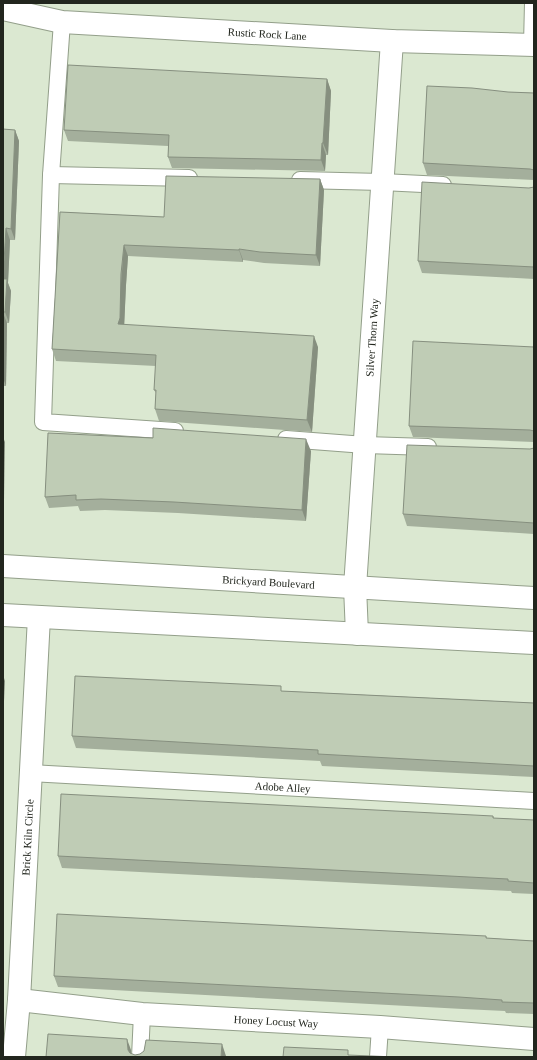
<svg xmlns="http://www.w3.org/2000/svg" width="537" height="1060" viewBox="0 0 537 1060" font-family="Georgia,serif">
<rect width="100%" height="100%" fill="#dbe8d1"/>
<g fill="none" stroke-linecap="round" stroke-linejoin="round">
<defs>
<g id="service">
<polyline points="62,22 51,175 43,422 175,431"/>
<polyline points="532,45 533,3"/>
<polyline points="51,175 189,178"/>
<polyline points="300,180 382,182 443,185"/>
<polyline points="286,439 365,445 428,447"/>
<path id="s1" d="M30,773l504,28"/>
<polyline points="140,1057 142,1014"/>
<polyline points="378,1057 380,1027"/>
</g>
<g id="minor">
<path id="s2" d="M3,9l59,13 330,19 142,4"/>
<path id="s3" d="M3,566l531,32"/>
<polyline points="3,615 534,643"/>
<path id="s4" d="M357,634l-2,-47 37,-546"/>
<path id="s5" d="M19,1000l123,14 238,13 154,12"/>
<path id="s6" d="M14,1057l5,-57 20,-383"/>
</g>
</defs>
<use href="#service" stroke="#939f8a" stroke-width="18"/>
<use href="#minor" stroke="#939f8a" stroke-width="24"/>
<use href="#service" stroke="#fff" stroke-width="16"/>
<use href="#minor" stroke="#fff" stroke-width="22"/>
</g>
<g fill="#a4af9c">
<polygon points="327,79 331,91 328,155 326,155 325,171 172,168 168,157 168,146 68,141 64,130"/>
<polygon points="508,92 534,93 534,180 427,175 423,163"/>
<polygon points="3,129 15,130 19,141 15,240 10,240 8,283 11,291 9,323 7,323 6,386 3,386"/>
<polygon points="320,179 324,190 320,266 264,263 243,260 243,262 128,256 126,285 124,325 318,347 312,432 159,421 155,409 156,393 154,390 156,366 56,361 52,349 60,212 164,217"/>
<polygon points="534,187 534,279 422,273 418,261 529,188"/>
<polygon points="534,347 534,442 413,437 409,426"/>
<polygon points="534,448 534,534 407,526 403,514 530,449"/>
<polygon points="311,451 306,521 178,513 105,510 80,511 78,506 49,508 45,497"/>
<polygon points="283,691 534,703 534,777 322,766 320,761 76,748 72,736"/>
<polygon points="493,816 494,818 534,820 534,894 512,893 511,891 62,868 58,856"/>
<polygon points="486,936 487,938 534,941 534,1014 506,1013 505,1011 463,1009 58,987 54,976"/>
</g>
<g fill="#868f7f">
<polygon points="327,79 331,91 328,155 323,143"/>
<polygon points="15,130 19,141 15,240 11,229"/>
<polygon points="322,143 326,155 325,171 321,160"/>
<polygon points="320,179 324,190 320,266 316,255"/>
<polygon points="6,228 10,240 8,283 11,291 9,323 5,312 3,279"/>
<polygon points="124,245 128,256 126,285 124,330 118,324"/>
<polygon points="239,249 243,260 243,262 239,250"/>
<polygon points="3,313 7,323 6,386 3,378"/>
<polygon points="314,336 318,347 312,432 307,420"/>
<polygon points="3,437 5,442 4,500 3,497"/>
<polygon points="306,439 311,451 306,521 302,510"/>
<polygon points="3,675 5,681 3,722"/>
<polygon points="127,1039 131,1050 131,1057 128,1050"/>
<polygon points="222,1044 226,1056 226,1057 221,1057"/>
</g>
<g fill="#bfccb5" stroke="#868f7f">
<polygon points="68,65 327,79 323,143 322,143 321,160 168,157 169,135 64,130"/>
<polygon points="427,86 472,88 508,92 534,93 534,170 530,169 423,163"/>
<polygon points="3,129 15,130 11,229 6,228 3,279 7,279 5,312 3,312"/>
<polygon points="166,176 320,179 316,255 260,252 239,249 239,250 124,245 121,274 120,318 118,324 314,336 307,420 155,409 156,390 154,390 156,355 52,349 60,212 164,217"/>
<polygon points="422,182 529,188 534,187 534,267 418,261"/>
<polygon points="413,341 534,347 534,431 530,430 409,426"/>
<polygon points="153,428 306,439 302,510 174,502 101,499 76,500 76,495 45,497 48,433 153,438"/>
<polygon points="407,445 530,449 534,448 534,523 403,514"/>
<polygon points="75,676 281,686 281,691 534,703 534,766 318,754 318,750 72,736"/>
<polygon points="61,794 493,816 493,818 534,820 534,883 508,881 508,879 58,856"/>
<polygon points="57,914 486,936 486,938 534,941 534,1003 502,1002 502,1000 459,997 54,976"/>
<polygon points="48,1034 127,1039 128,1050 130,1053 135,1055 140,1054 144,1051 146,1040 222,1044 221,1057 46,1057"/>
<polygon points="284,1047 348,1050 348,1055 395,1057 283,1057"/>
</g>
<g text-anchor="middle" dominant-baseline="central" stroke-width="3" stroke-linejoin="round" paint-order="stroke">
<g font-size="11" fill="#22261e" stroke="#fff">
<text stroke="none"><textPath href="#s2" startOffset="266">Rustic Rock Lane</textPath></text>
<text stroke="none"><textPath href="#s4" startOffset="297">Silver Thorn Way</textPath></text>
<text stroke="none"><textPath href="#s3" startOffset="266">Brickyard Boulevard</textPath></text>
<text stroke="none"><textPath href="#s1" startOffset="253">Adobe Alley</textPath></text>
<text stroke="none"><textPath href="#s6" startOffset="220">Brick Kiln Circle</textPath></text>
<text stroke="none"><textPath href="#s5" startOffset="258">Honey Locust Way</textPath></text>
</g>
</g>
<rect width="537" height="1060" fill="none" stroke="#22261e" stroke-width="8"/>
</svg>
